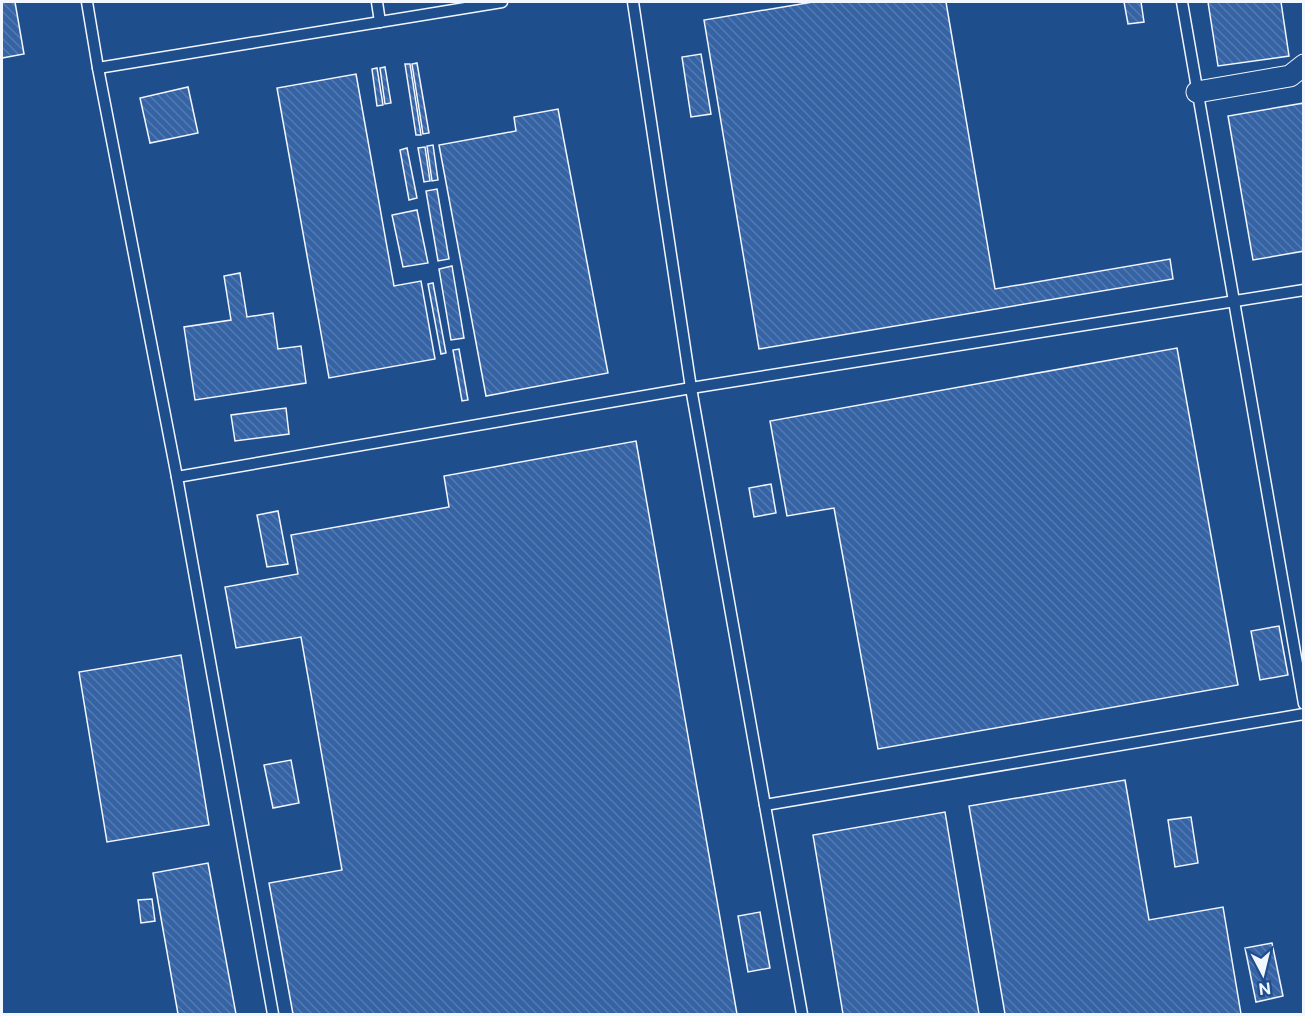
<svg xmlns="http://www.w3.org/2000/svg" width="1305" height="1016" viewBox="0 0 1305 1016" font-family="'Public Sans',sans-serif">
<defs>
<pattern id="building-back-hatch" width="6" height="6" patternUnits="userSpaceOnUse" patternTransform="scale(1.5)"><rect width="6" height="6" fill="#3563a3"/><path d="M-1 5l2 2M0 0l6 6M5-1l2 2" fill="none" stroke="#537ab1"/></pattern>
</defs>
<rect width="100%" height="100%" fill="#1f4e8c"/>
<g fill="url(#building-back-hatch)" stroke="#f2f6ff" stroke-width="1.5">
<polygon points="2,2 15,2 24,54 2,58"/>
<polygon points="813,2 946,2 995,289 1170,259 1173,279 759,349 704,20"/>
<polygon points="1124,2 1141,2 1144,22 1128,24"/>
<polygon points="1208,2 1281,2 1289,56 1218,66"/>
<polygon points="701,54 711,114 691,117 682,57"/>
<polygon points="417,63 429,133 423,134 412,64"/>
<polygon points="405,64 410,64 421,135 416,135"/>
<polygon points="385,67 391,103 385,104 380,68"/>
<polygon points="377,68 383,105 377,106 372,69"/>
<polygon points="356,74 394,286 421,281 435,359 329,378 277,88"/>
<polygon points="188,87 198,133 150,143 140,98"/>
<polygon points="1304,103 1304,251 1253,260 1228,116"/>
<polygon points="558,109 608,373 486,396 439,145 516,131 514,117"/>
<polygon points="433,145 438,180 432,181 427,146"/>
<polygon points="425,147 430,181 424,182 418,148"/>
<polygon points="407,148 417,198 409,200 400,150"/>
<polygon points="437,189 449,259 438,261 426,191"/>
<polygon points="417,210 428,263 403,267 392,215"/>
<polygon points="452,266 464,338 451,340 439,269"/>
<polygon points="240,273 247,317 273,313 278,349 301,346 306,383 195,400 184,327 231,320 224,276"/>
<polygon points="433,283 446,353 441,354 428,284"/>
<polygon points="1177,348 1238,685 878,749 834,508 787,516 770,421"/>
<polygon points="459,349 468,400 462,401 453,350"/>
<polygon points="286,408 289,434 235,441 231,415"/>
<polygon points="636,441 737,1014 293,1014 269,883 342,870 301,637 236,648 225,587 298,574 291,535 449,507 444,476"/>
<polygon points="771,484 776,513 754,517 749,488"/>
<polygon points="278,511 288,564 267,567 257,515"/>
<polygon points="1279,626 1288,675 1260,680 1251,631"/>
<polygon points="181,655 209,825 107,842 79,672"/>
<polygon points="291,760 299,803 273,808 264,765"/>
<polygon points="1125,780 1149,920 1223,907 1241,1014 1005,1014 969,806"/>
<polygon points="945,812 979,1014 843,1014 813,835"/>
<polygon points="1191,817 1198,863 1175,867 1168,820"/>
<polygon points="208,863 236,1014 178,1014 153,873"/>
<polygon points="152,899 155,921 141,923 138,900"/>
<polygon points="760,912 770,968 748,972 738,916"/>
<polygon points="1272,943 1283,996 1256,1002 1245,948"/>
</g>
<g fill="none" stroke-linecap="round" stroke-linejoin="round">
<defs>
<g id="service">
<polyline points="87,2 98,68 177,477 691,388 1304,290"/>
<polyline points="377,2 380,22"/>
<polyline points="633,2 691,388 802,1014"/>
<polyline points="1182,2 1304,704"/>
<polyline points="98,68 502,2"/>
<polyline points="177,477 273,1014"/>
<polyline points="765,805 1304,714"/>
</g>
<polyline id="minor" points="1197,92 1290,76 1304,65"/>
</defs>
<use href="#service" stroke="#f2f6ff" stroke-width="13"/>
<use href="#minor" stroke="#f2f6ff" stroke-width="23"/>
<use href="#service" stroke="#1f4e8c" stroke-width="10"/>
<use href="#minor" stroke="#1f4e8c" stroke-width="21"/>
</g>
<rect width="1305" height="1016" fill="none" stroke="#f2f6ff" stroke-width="6"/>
<g transform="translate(1263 974) rotate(173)" stroke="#1f4e8c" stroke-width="4.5" paint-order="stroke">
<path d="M0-4.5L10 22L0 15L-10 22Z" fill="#f2f6ff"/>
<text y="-9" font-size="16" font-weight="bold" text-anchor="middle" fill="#f2f6ff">N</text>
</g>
</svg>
